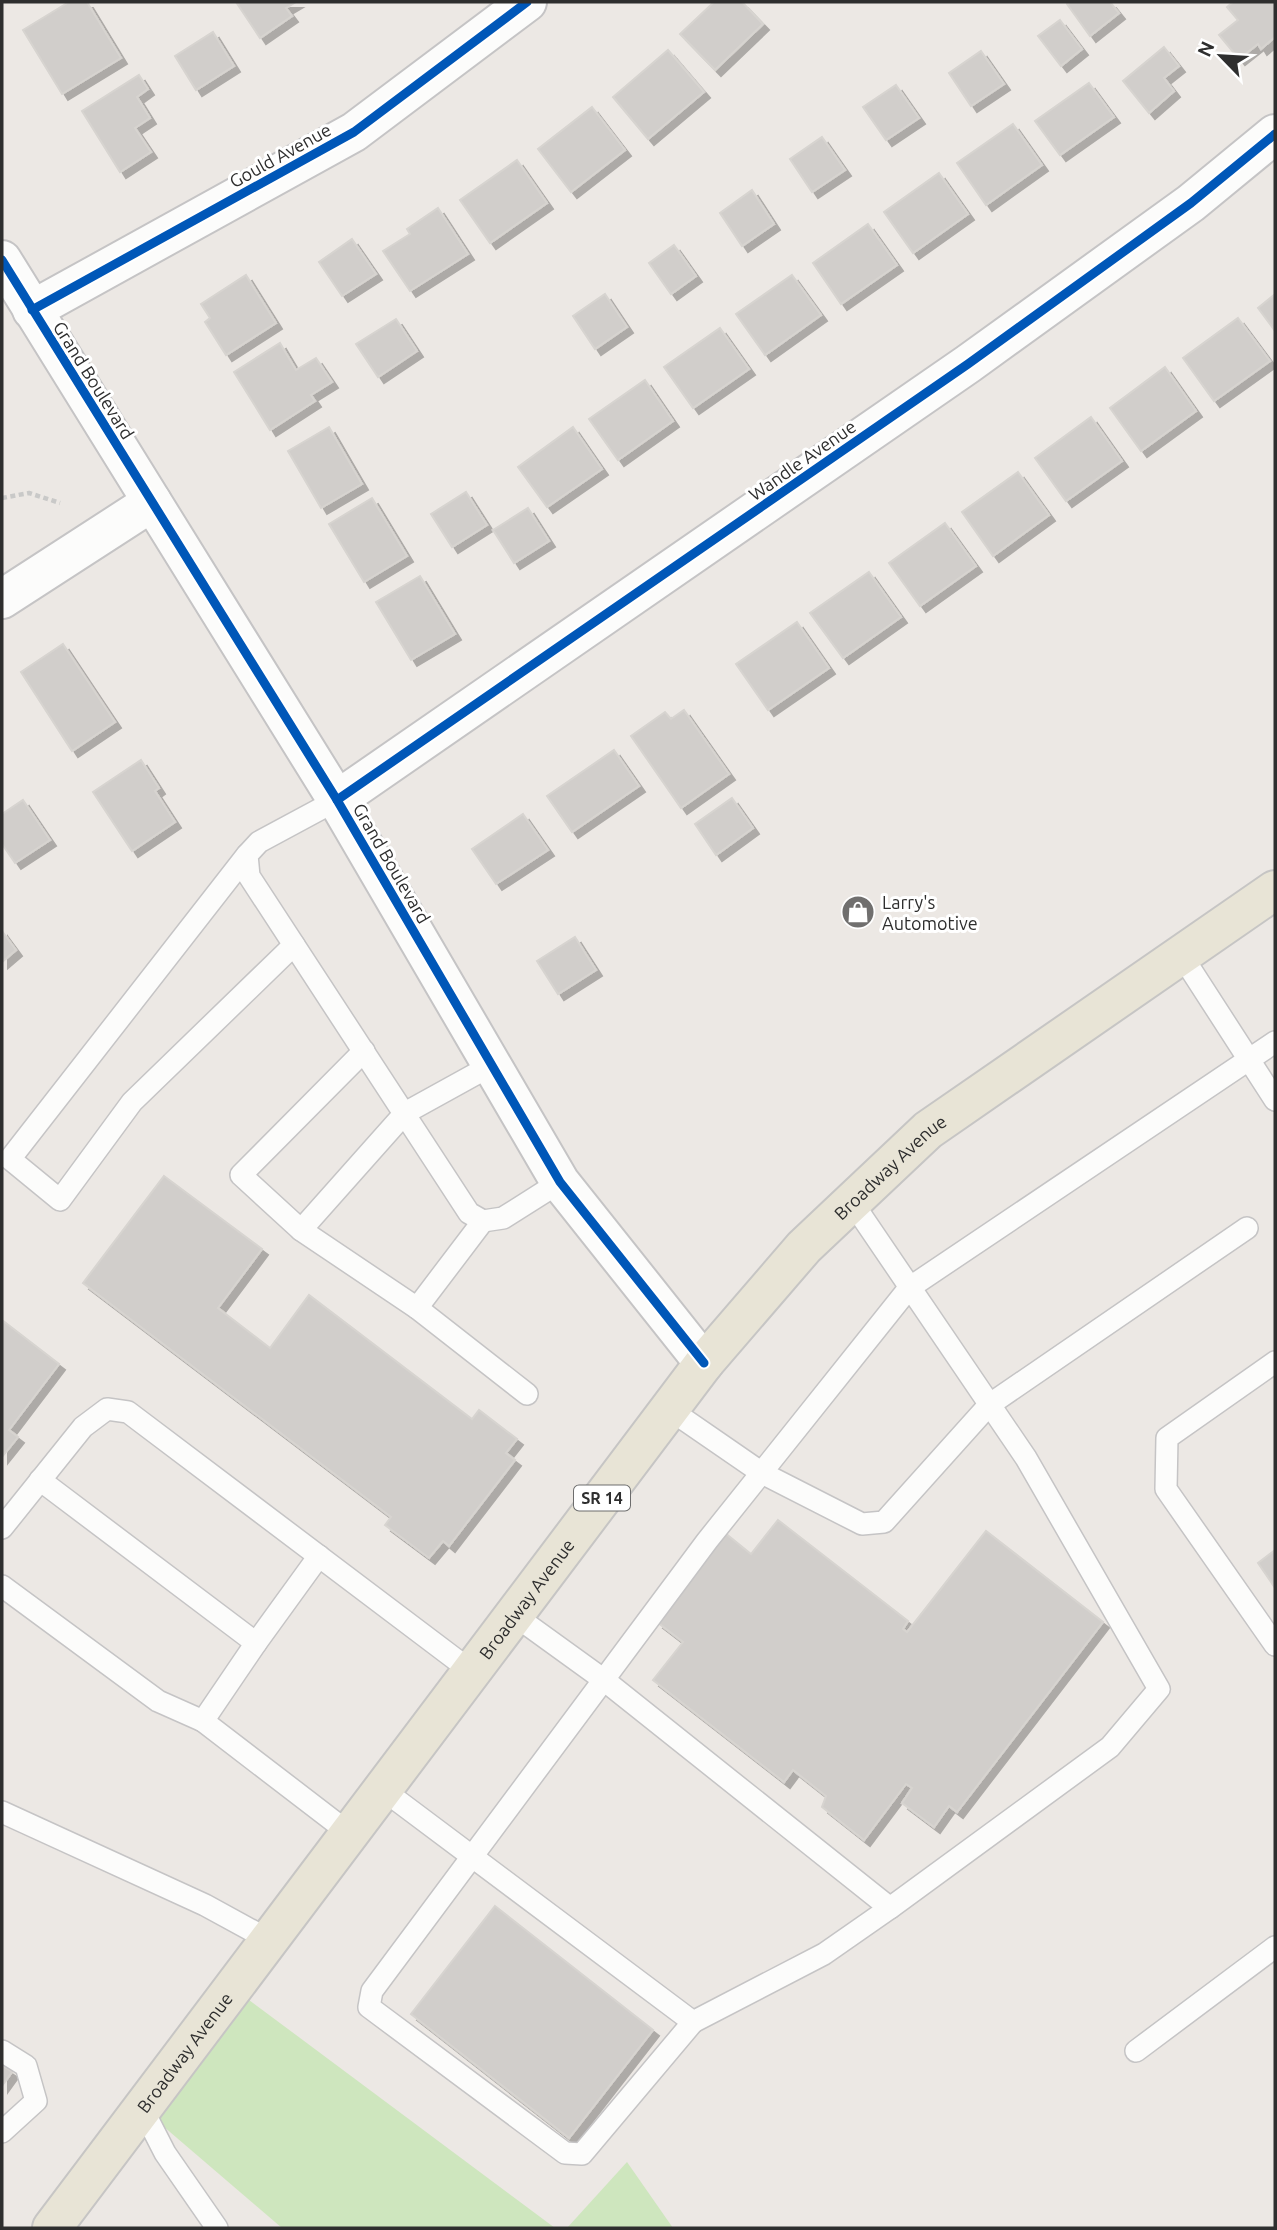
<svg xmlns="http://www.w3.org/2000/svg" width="1277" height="2230" viewBox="0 0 1277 2230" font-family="Ubuntu,sans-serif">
<defs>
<filter id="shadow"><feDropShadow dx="6" dy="6" stdDeviation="0" flood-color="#0004"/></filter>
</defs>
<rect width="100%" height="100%" fill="#ece8e4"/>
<g fill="#cee6be">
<polygon points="233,1988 555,2228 282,2228 142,2108"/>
<polygon points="627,2162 673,2228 567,2228"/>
</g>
<g fill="#d1cecb" stroke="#d7d4d0" stroke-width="2" filter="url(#shadow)">
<polygon points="69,2 87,2 121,58 62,94 23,30"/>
<polygon points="236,2 296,2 286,8 292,16 260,38"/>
<polygon points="714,2 742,2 763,24 715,70 680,34"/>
<polygon points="1070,2 1110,2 1119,13 1090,36 1067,4"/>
<polygon points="1233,2 1275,2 1275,37 1261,49 1258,44 1239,59 1219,35 1238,20 1227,7"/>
<polygon points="1060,20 1082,49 1061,66 1038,36"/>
<polygon points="213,32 234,66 196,90 175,56"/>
<polygon points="1164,47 1179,66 1164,78 1174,91 1149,113 1123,81"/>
<polygon points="668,50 704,92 648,139 613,97"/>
<polygon points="981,51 1004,84 971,106 949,73"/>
<polygon points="139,75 148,89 137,97 150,118 135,128 151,152 120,172 82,111"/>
<polygon points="1089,83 1114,117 1060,155 1035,121"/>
<polygon points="896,85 919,118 886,140 863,107"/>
<polygon points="592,107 625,150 571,192 538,149"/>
<polygon points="1013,124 1042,165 986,205 957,163"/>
<polygon points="822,137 845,170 812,192 790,159"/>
<polygon points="517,160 547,203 490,243 460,200"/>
<polygon points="939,173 968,214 913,253 884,212"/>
<polygon points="752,190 774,224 742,246 720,213"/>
<polygon points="438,208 468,254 410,291 383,251 410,234 407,229"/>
<polygon points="868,224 897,265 841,304 813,263"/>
<polygon points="352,239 376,274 342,296 319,262"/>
<polygon points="674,245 696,276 671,294 649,263"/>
<polygon points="246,275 276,323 226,355 205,322 210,318 201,304"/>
<polygon points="792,275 821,315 765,355 736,314"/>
<polygon points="605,294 627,327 595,349 573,316"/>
<polygon points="1275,294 1275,331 1258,308"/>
<polygon points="1238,318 1270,361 1214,401 1183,358"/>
<polygon points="396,319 417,351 378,377 356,344"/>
<polygon points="720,328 749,369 693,408 664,367"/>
<polygon points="280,343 296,370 316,358 332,382 311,395 315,401 270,430 234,372"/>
<polygon points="1165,367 1196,411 1141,451 1110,408"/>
<polygon points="645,380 673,421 618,460 589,419"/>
<polygon points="1091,417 1122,461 1066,501 1035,458"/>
<polygon points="329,427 362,484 321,508 288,451"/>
<polygon points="573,427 602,469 547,507 518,467"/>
<polygon points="1018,472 1049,515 993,556 962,512"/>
<polygon points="466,492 487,525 452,547 431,514"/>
<polygon points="372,498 407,556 364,582 329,524"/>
<polygon points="528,508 549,541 514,563 493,530"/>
<polygon points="945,523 976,566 920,606 889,563"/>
<polygon points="869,572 901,617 843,658 810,613"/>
<polygon points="420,576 455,634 411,660 376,602"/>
<polygon points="797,622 829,668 768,710 736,664"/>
<polygon points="63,644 115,722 72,751 21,672"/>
<polygon points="684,710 729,774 681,808 631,736 665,712 671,719"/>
<polygon points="614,750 639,786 572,832 547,796"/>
<polygon points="141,760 159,788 155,791 175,822 132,851 93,792"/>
<polygon points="732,798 753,828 716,855 695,824"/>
<polygon points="23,800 50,840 15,863 2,844 2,814"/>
<polygon points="523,814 548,850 496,884 472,849"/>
<polygon points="2,931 16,950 2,962"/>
<polygon points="575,937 596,970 558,994 537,961"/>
<polygon points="164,1176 262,1249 218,1308 270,1348 309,1295 472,1419 479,1410 517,1439 506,1453 515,1460 449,1546 443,1541 429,1558 385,1525 391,1517 83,1283"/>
<polygon points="2,1320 59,1364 9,1430 18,1437 2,1457"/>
<polygon points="778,1520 908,1621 903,1629 907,1632 986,1531 1103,1622 957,1812 949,1806 934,1827 902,1803 912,1788 906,1784 864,1840 822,1807 826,1796 793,1770 784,1782 653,1680 683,1642 657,1622 725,1533 751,1554"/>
<polygon points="1275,1550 1275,1588 1258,1563"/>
<polygon points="495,1906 653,2030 569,2138 411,2014"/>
<polygon points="2,2065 12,2072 2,2086"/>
</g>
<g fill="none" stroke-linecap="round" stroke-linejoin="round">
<defs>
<g id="lane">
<polyline points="337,800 259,842 247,855 249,876 469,1213 483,1221 503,1218 560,1182"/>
<polyline points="247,855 10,1159 60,1200 132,1102 294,945"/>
<polyline points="1182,956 1275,1100"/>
<polyline points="364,1051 241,1175 301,1230 417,1308 483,1221"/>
<polyline points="301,1230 405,1113 492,1065"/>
<polyline points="417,1308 527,1394"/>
<polyline points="1275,1362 1167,1438 1166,1489 1275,1645"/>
<polyline points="669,1409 762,1473 862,1524 884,1522 989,1405 1247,1228"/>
<polyline points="40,1480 256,1643 203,1721"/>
<polyline points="2,1528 83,1427 107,1409 128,1412 471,1671"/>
<polyline points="2,1586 158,1701 203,1721 349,1833"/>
<polyline points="514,1615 604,1680 890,1908"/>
<polyline points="256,1643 319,1556"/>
<polyline points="382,1789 693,2022 824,1954 890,1908 1110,1747 1159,1689 1026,1458 852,1202"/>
<polyline points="2,1812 205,1905 269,1940"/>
<polyline points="693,2022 582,2154 565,2153 369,2007 372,1991 707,1541 909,1288 1275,1042"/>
<polyline points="2,2051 26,2066 36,2101 2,2132"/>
<polyline points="1136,2051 1275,1947"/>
<polyline points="142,2108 165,2153 217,2228"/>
</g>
<g id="street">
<polyline points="2,260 337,800 560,1182 704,1363"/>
<polyline points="32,310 354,132 527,2"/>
<polyline points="2,599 152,502"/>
<polyline points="337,800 968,364 1191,203 1275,134"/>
</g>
<g id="primary">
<path id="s1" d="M52,2228l652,-865 100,-116 124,-117 347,-240"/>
</g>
</defs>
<use href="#lane" stroke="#c5c4c5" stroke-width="24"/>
<use href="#street" stroke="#c5c4c5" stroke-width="42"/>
<use href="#primary" stroke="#c6c5c4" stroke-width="42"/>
<polyline stroke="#c9c9c8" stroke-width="4.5" stroke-dasharray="5 3.5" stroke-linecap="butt" points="2,498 29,493 60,503"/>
<use href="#lane" stroke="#fcfcfb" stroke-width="21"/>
<use href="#street" stroke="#fcfcfb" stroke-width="38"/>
<use href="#primary" stroke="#e8e4d6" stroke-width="38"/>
<defs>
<g id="cycleway">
<polyline points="2,260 337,800 560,1182 704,1363"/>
<polyline points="32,310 354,132 527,2"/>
<polyline points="337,800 968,364 1191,203 1275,134"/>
</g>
</defs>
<use href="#cycleway" stroke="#fff" stroke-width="13"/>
<use href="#cycleway" stroke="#0057b8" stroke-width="9"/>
</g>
<defs>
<symbol id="shop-disc" viewBox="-11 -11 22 22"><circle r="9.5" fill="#706f6e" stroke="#fff"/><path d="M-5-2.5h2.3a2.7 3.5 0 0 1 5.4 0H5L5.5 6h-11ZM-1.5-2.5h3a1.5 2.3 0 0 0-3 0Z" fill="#fff"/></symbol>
</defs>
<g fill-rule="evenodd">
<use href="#shop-disc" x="839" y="893" width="38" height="38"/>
</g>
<g text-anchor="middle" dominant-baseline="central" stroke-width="6" stroke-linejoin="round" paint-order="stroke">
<rect fill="#fff" stroke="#6d6d6d" stroke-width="2" x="574" y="1485.5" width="56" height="25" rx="5"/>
<g font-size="16" font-weight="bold" fill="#2e2e2e">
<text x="602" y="1498">SR 14</text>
</g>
<g font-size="18" fill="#2e2e2e" stroke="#fff">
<text transform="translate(280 155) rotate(-29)">Gould Avenue</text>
<text transform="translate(94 380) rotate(58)">Grand Boulevard</text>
<text transform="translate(802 460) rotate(-35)">Wandle Avenue</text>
<text transform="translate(392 863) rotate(60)">Grand Boulevard</text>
<text stroke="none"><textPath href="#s1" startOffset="1354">Broadway Avenue</textPath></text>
<text stroke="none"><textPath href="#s1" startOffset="788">Broadway Avenue</textPath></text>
<text stroke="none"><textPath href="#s1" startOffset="220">Broadway Avenue</textPath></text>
</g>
<g font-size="18" fill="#2e2e2e" stroke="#fff" text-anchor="start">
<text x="882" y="902">Larry's<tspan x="882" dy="21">Automotive</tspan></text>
</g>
</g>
<rect width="1277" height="2230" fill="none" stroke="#2e2e2e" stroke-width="7"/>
<g transform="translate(1221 56) rotate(295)" stroke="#ffffff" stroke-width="5" paint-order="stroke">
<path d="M0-5L12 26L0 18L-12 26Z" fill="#2e2e2e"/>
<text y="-10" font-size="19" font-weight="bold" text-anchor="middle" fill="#2e2e2e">N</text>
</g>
</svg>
